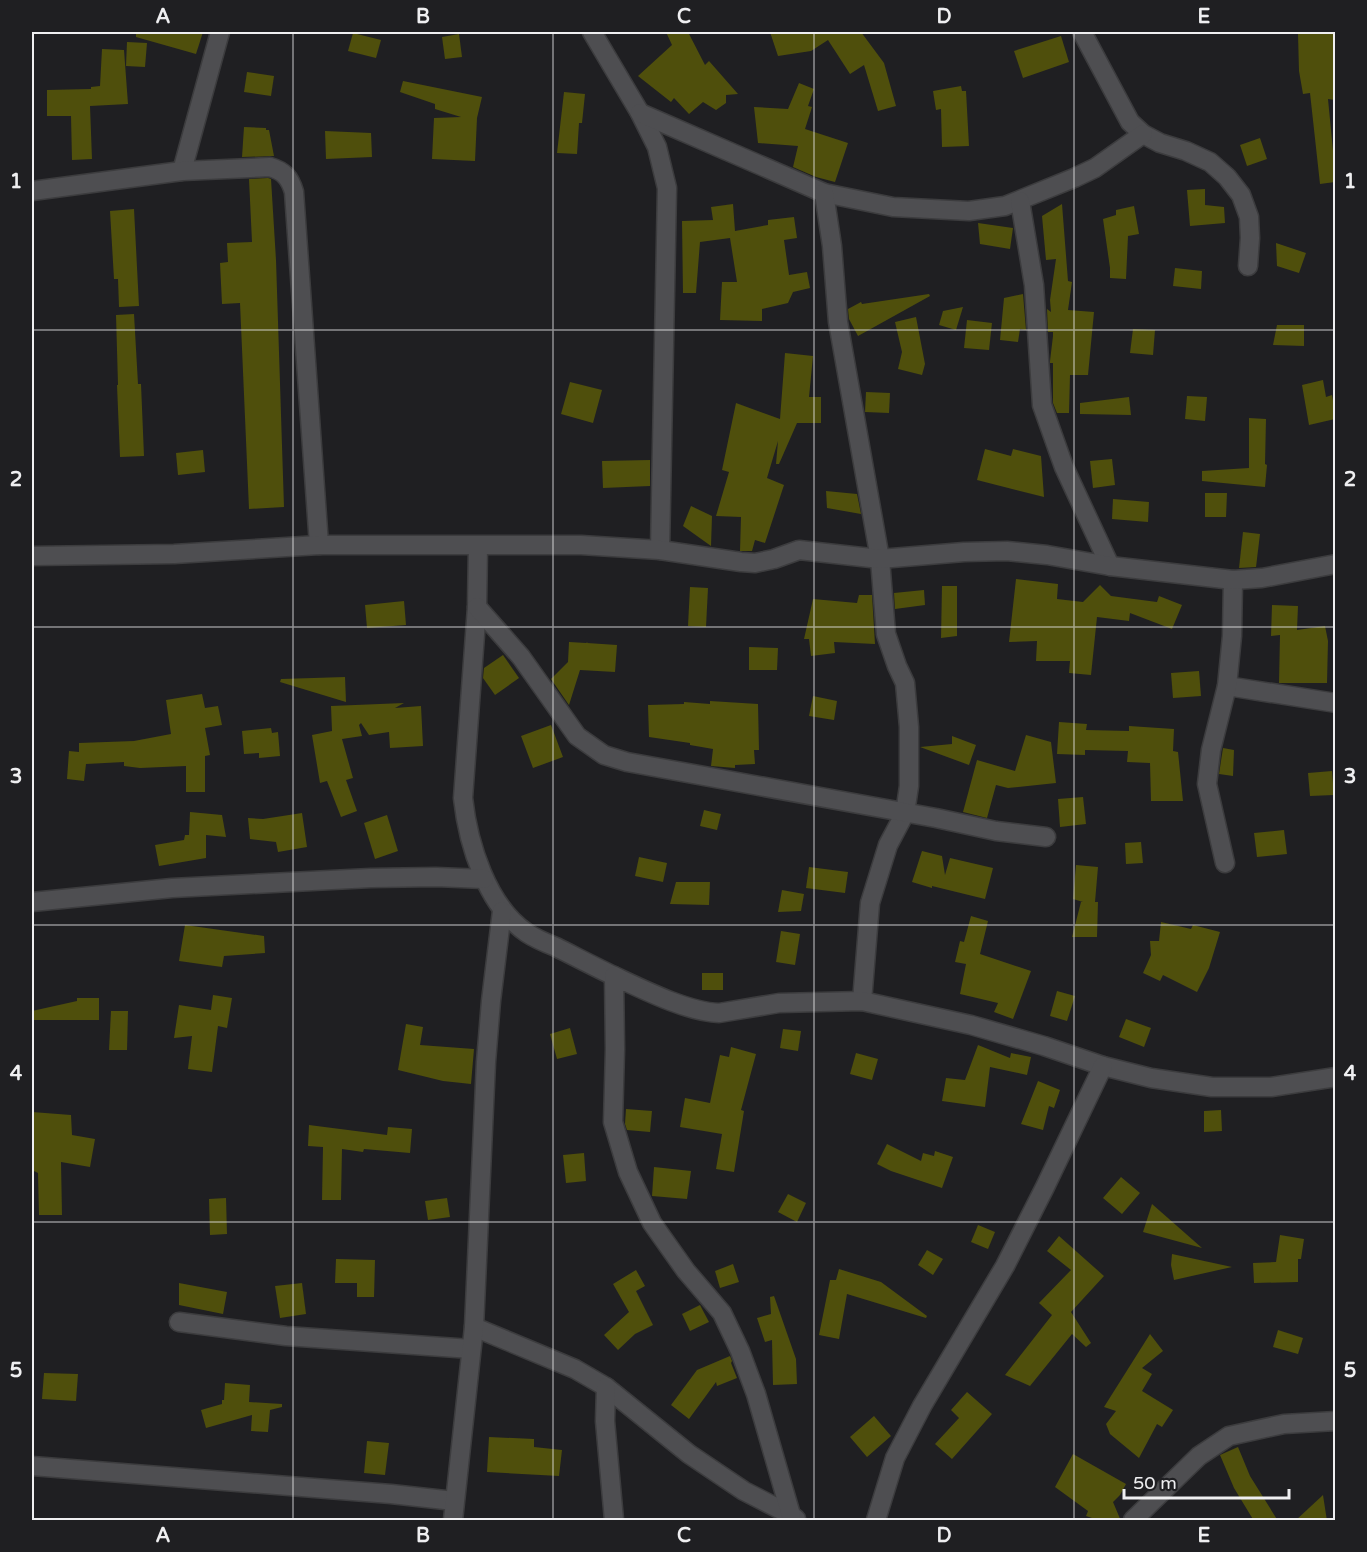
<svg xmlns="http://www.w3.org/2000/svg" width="1367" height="1552" viewBox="0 0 1367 1552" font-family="'Varela Round',sans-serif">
<rect width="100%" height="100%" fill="#1f1f22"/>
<g fill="#4f4f0c">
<polygon points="136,32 203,32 196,54 136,37"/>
<polygon points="666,32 688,32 705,65 709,61 738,94 726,95 726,103 716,110 703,102 689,114 674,98 671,102 638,76 672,45"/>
<polygon points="770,32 861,32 884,63 896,106 878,111 864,65 850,74 828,40 811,51 778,56"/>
<polygon points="1304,32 1335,32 1335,100 1328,99 1334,161 1335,161 1335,182 1320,184 1310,93 1303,94 1299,71 1298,34 1304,33"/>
<polygon points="353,33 381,40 376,58 348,51"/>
<polygon points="459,34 462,57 445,59 442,37"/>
<polygon points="1061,36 1069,62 1023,78 1014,51"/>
<polygon points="127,42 147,43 145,67 126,66"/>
<polygon points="102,49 124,50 128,104 90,106 92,159 72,160 71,116 47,116 47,90 91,89 91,87 100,86"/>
<polygon points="247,72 274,76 271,96 244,92"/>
<polygon points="403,81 482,97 477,118 475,161 432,159 434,118 461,117 435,109 435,104 400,92"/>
<polygon points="799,83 814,89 808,106 812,107 805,129 848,143 835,182 816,177 793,167 798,146 758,143 754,107 788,109"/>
<polygon points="961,86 962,91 966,91 969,146 942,147 941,109 936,110 933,91"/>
<polygon points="564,92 585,94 582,123 579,123 577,154 557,153"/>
<polygon points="244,127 266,128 266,130 269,130 274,156 242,157"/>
<polygon points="325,131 371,133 372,157 326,159"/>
<polygon points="1260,138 1267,159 1247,166 1240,145"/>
<polygon points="268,178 271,179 276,260 284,507 249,509 240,303 222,304 220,263 228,262 227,243 252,242 249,179"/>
<polygon points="1205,189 1205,205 1224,207 1225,223 1190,226 1187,190"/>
<polygon points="733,204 735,231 768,225 768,220 794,217 797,238 784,240 789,275 807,272 810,288 793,292 788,303 762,309 762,321 720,320 722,282 737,282 730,238 700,242 696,293 683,293 682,221 713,220 711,207"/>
<polygon points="1062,204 1068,281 1072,282 1068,310 1094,312 1088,375 1070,375 1069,413 1057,413 1053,403 1053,363 1050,363 1050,361 1053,336 1053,332 1048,332 1047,309 1051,312 1050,300 1056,259 1046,260 1042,216"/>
<polygon points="1134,206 1139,234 1128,236 1126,279 1110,278 1110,268 1103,219 1116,215 1116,210"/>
<polygon points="134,209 139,306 119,307 118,279 114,279 110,211"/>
<polygon points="978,223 1013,228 1010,249 980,244"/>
<polygon points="1276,243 1306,253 1299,273 1277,266"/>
<polygon points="1175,268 1202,271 1201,289 1173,286"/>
<polygon points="929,294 930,296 858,336 849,319 848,309 861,302 862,304"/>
<polygon points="1023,294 1026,330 1020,329 1018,342 1000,340 1004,298"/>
<polygon points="963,307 956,330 939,325 943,311"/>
<polygon points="134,314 138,384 141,384 144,456 120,457 117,385 118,385 116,315"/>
<polygon points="916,317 925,364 922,375 898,369 902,352 895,322"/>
<polygon points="967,320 992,323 989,350 964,348"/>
<polygon points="1277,325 1304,325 1304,346 1273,345"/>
<polygon points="1133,329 1155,330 1153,355 1130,353"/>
<polygon points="785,353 813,356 809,397 821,397 821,423 797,423 779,464 776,464 778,441 767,478 784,485 765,543 755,540 752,551 740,551 741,517 716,516 729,472 722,470 736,403 780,419"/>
<polygon points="1323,380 1326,397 1332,395 1335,412 1335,419 1309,425 1302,385"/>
<polygon points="570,382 602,390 593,423 561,414"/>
<polygon points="866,392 890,393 889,413 865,412"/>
<polygon points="1187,396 1207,397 1205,421 1185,419"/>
<polygon points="1129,397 1131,415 1080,414 1080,403"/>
<polygon points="1249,418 1266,419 1265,464 1267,465 1265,487 1202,481 1202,471 1249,468"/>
<polygon points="985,449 1011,456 1013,449 1041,456 1044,497 977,480"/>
<polygon points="203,450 205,472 178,475 176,453"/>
<polygon points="1112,459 1115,485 1093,488 1090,461"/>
<polygon points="650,460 650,486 603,488 602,461"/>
<polygon points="826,491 857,494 861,514 827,508"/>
<polygon points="1205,493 1227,493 1226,517 1205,517"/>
<polygon points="1113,499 1149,502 1148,522 1112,519"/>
<polygon points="691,506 712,516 711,546 683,526"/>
<polygon points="1243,532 1260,534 1256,567 1239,568"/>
<polygon points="1016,579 1058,584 1057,599 1083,602 1100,585 1111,596 1157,602 1159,596 1182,605 1172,629 1130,613 1129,621 1097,617 1091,675 1069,673 1070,661 1036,661 1037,641 1009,642"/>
<polygon points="942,586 957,586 957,636 941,638"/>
<polygon points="690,587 708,588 706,627 688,626"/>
<polygon points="924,590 925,605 895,609 894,593"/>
<polygon points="859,595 872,595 875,644 834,642 835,653 811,656 809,639 804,639 813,599 857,603"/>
<polygon points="404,601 406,625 367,628 365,605"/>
<polygon points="1272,605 1298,606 1297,630 1325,626 1328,641 1327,683 1279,683 1280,635 1271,636"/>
<polygon points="569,642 586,643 588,642 587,643 617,645 615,672 580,670 569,705 551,679 568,662"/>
<polygon points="749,647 778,648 777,670 749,670"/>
<polygon points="503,655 519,678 495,695 483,678 484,668"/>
<polygon points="1199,671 1201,696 1173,698 1171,673"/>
<polygon points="345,677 346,702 280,682 281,679"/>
<polygon points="202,694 205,708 218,706 222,725 205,728 210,755 205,756 205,792 186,792 186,766 140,768 124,766 124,762 86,764 84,781 67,779 69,751 79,752 79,743 134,741 171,734 166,700"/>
<polygon points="813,696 837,701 834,720 809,716"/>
<polygon points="710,701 758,704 759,750 754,750 755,764 735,765 735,768 711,766 713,749 690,745 690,743 649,737 648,705 684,704 684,702 710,704"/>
<polygon points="404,703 395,708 421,706 423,746 390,748 389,732 369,735 361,723 359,725 362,736 342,739 353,778 346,780 357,811 341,817 327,781 320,783 312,735 332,731 331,706"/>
<polygon points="1059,722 1087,724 1086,730 1129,731 1129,726 1174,729 1173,751 1178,752 1183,801 1151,801 1150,763 1127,762 1128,751 1085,750 1085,755 1057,754"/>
<polygon points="551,725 563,757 533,768 521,736"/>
<polygon points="271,728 272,733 278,732 280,756 259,758 259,753 244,754 242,731"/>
<polygon points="1026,735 1051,742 1056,783 1008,788 996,785 987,818 963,812 977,760 1015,771"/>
<polygon points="952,736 976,745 969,765 920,747 952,744"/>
<polygon points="1223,748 1234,750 1233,776 1219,774"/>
<polygon points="1332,771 1334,795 1310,796 1308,773"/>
<polygon points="1083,797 1086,824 1060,827 1058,799"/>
<polygon points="704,810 721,814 717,830 700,826"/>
<polygon points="190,812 222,815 226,837 206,835 206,858 159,866 155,845 184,840 185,835 189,835"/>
<polygon points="302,813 307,847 278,852 276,842 250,839 248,818 263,819"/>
<polygon points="387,815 398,851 375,859 364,823"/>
<polygon points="1284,830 1287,854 1257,857 1254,833"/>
<polygon points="1141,842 1143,863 1126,864 1125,843"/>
<polygon points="922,851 942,856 945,875 950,858 993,868 985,899 932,886 932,888 912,882"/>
<polygon points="639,857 667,863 663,882 635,876"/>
<polygon points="1076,865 1098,867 1095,902 1098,902 1097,937 1072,937 1081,902 1083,902 1073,899"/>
<polygon points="809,867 848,872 845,893 806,888"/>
<polygon points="676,882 710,882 709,905 670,904"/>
<polygon points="782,890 804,894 801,911 778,912"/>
<polygon points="971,916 988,921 980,954 1031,971 1013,1019 994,1012 998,1003 960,994 966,964 955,962 960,941 964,942"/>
<polygon points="1161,922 1191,929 1193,925 1220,932 1209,968 1197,992 1163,975 1160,981 1143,973 1151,955 1150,941 1159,941"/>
<polygon points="185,925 264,936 265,953 224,956 222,967 179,961"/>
<polygon points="781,931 800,934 795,965 776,962"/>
<rect x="702" y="973" width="21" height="17"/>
<polygon points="1057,991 1075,996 1067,1021 1050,1016"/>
<polygon points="213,995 232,998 227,1028 218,1026 212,1072 188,1069 192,1036 174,1038 179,1005 211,1010"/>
<polygon points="77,998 99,998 99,1020 32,1020 32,1011 77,1001"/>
<polygon points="111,1011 128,1011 127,1050 109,1050"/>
<polygon points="1126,1019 1151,1028 1144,1047 1119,1037"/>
<polygon points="406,1024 423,1027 420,1045 474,1049 471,1084 443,1081 398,1070"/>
<polygon points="570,1028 577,1054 557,1059 550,1034"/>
<polygon points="783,1029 801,1031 798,1051 780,1048"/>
<polygon points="978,1045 1010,1058 1011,1053 1031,1057 1027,1075 990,1067 985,1107 942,1101 946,1078 965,1080"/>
<polygon points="731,1047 756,1054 741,1110 744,1111 734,1172 716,1169 722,1134 680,1127 685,1098 710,1103 720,1055 729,1057"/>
<polygon points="856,1053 878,1059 872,1080 850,1074"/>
<polygon points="1038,1081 1060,1090 1054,1108 1049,1106 1043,1130 1021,1124"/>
<polygon points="626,1109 652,1111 650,1132 627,1130 625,1124"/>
<polygon points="1221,1110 1222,1131 1204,1132 1204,1111"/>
<polygon points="32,1112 71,1115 72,1135 95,1139 90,1167 61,1162 62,1215 39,1215 38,1173 32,1170"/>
<polygon points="309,1125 387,1135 388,1127 412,1129 410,1153 364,1149 363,1152 342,1149 341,1200 322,1200 323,1147 308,1146"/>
<polygon points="887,1144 921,1161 923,1153 934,1156 935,1151 953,1157 942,1188 891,1171 877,1164"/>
<polygon points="584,1153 586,1181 566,1183 563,1155"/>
<polygon points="654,1167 691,1171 687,1199 652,1196"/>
<polygon points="1121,1177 1140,1193 1122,1214 1103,1198"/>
<polygon points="788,1194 806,1203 797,1222 778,1212"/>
<polygon points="226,1198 227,1234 210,1235 209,1199"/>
<polygon points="447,1198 450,1217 428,1220 425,1201"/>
<polygon points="1152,1204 1202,1248 1143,1232"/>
<polygon points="978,1225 995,1232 988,1249 971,1242"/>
<polygon points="1280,1235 1304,1239 1301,1259 1298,1259 1298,1282 1254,1283 1253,1263 1276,1262"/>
<polygon points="1059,1236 1104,1276 1071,1312 1091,1343 1086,1347 1072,1334 1030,1386 1005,1375 1052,1315 1039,1303 1071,1270 1047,1251"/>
<polygon points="927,1250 943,1259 933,1275 918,1265"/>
<polygon points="1172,1254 1232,1267 1174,1280 1171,1265"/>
<polygon points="336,1259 375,1260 374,1297 357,1297 357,1283 335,1283"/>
<polygon points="733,1264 739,1282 720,1288 715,1271"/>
<polygon points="839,1269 881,1282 927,1316 926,1318 847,1294 839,1339 819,1335 830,1280 836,1280"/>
<polygon points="636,1270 645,1286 636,1291 653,1325 635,1334 618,1350 604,1335 629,1312 613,1284"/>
<polygon points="179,1283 227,1292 223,1314 179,1305"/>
<polygon points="302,1283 306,1314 280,1318 275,1286"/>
<polygon points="774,1296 796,1359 797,1384 773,1385 772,1340 765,1342 757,1318 771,1314 770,1297"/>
<polygon points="700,1305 709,1322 690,1331 682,1314"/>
<polygon points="1278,1330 1303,1338 1298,1354 1273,1347"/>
<polygon points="1150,1334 1163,1351 1142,1368 1152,1374 1142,1391 1173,1410 1162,1427 1157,1424 1139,1458 1110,1434 1106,1424 1116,1411 1104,1407"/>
<polygon points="730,1356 732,1361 731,1363 737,1378 717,1386 716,1382 689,1419 671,1405 697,1370"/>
<polygon points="44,1373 78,1374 76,1401 42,1399"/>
<polygon points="225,1383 250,1385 249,1402 282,1404 282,1407 270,1410 268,1432 251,1431 252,1415 206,1428 201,1410 222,1404 222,1400 224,1400"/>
<polygon points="967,1392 992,1414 952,1459 935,1444 959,1418 951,1410"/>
<polygon points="874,1416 891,1436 867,1457 850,1437"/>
<polygon points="489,1437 534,1439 534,1447 562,1450 559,1476 487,1472"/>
<polygon points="367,1441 389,1443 385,1475 364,1473"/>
<polygon points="1238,1447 1250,1476 1278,1521 1254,1521 1234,1488 1220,1455"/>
<polygon points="1073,1454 1126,1484 1120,1495 1113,1502 1121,1521 1101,1521 1086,1516 1088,1511 1055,1487"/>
<polygon points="1323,1495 1327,1521 1295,1521"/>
</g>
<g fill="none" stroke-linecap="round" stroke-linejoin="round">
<defs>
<g id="street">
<polyline points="592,32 640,113 657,147 667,188 660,550"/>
<polyline points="1082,32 1130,122 1143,134 1160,143 1186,151 1210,162 1227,177 1241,195 1249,217 1250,238 1248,266"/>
<polyline points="640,113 824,193 893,207 969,211 1005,206 1074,178 1095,168 1143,134"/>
<polyline points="182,171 220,32"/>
<path d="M32,191l150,-20 88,-4c14,4 20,11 24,25l25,353"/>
<polyline points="824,193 832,246 838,322 880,559 886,634 897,666 905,683 909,727 909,786 905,813 888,845 870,903 862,1001"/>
<polyline points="1020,201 1034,285 1042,405 1064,467 1110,566"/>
<path d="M478,546l-1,61 -14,191c5,46 24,108 64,135 9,6 19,10 29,14 20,10 39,20 58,29"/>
<polyline points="477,607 521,657 577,736 604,755 627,762 936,818 996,831 1046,837"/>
<polyline points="1227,686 1336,703"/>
<polyline points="1225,863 1207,784 1211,750 1227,686 1232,636 1233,580"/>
<polyline points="32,902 172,888 371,878 436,877 484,879"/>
<polyline points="179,1322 286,1336 471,1349"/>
<polyline points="474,1327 575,1369 606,1387 689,1454 744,1491 791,1515 796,1519"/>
<polyline points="606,1387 605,1421 614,1520"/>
<polyline points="32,1466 391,1494 454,1501"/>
<path d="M791,1515l-35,-121 -16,-43 -18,-38 -36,-42 -34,-48 -24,-51 -15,-50 2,-73 -1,-73c30,14 74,36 105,37l60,-10 83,-2 109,24 73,21 59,20 48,12 61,9h59l65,-10"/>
<polyline points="453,1520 474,1327 486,1062 491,1001 502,911"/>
<polyline points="876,1520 895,1458 922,1406 1005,1266 1045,1187 1103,1066"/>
<polyline points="1133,1520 1199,1456 1229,1436 1284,1424 1336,1421"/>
</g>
<polyline id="secondary" points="32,556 174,554 319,545 581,545 660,550 741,562 755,563 774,559 799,550 880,559 964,552 1007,551 1047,555 1110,566 1233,580 1262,578 1336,564"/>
</defs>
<use href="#street" stroke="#3c3c3e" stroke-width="21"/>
<use href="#secondary" stroke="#3c3c3e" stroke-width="21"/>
<use href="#street" stroke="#4e4e51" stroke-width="18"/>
<use href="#secondary" stroke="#4e4e51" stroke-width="18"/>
</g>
<path fill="none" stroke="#efeff1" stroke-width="1.5" stroke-opacity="0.55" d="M293,32v1488M553,32v1488M814,32v1488M1074,32v1488M32,330h1304M32,627h1304M32,925h1304M32,1222h1304"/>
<rect width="1367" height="1552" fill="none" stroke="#1f1f22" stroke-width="66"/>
<path d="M1124 1489v9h165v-9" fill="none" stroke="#efeff1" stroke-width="3"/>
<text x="1133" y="1489" font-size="18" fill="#efeff1" stroke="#1f1f22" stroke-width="4.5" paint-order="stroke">50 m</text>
<rect x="33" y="33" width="1301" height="1486" fill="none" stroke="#efeff1" stroke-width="2"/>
<g font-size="20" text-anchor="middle" font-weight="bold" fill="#efeff1">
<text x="163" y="23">A</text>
<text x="423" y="23">B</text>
<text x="684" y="23">C</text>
<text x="944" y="23">D</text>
<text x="1204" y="23">E</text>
<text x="16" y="188">1</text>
<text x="1350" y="188">1</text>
<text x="16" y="486">2</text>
<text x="1350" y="486">2</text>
<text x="16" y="783">3</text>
<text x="1350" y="783">3</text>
<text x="16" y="1080">4</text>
<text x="1350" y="1080">4</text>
<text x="16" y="1377">5</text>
<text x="1350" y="1377">5</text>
<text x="163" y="1542">A</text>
<text x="423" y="1542">B</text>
<text x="684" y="1542">C</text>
<text x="944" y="1542">D</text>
<text x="1204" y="1542">E</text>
</g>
</svg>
